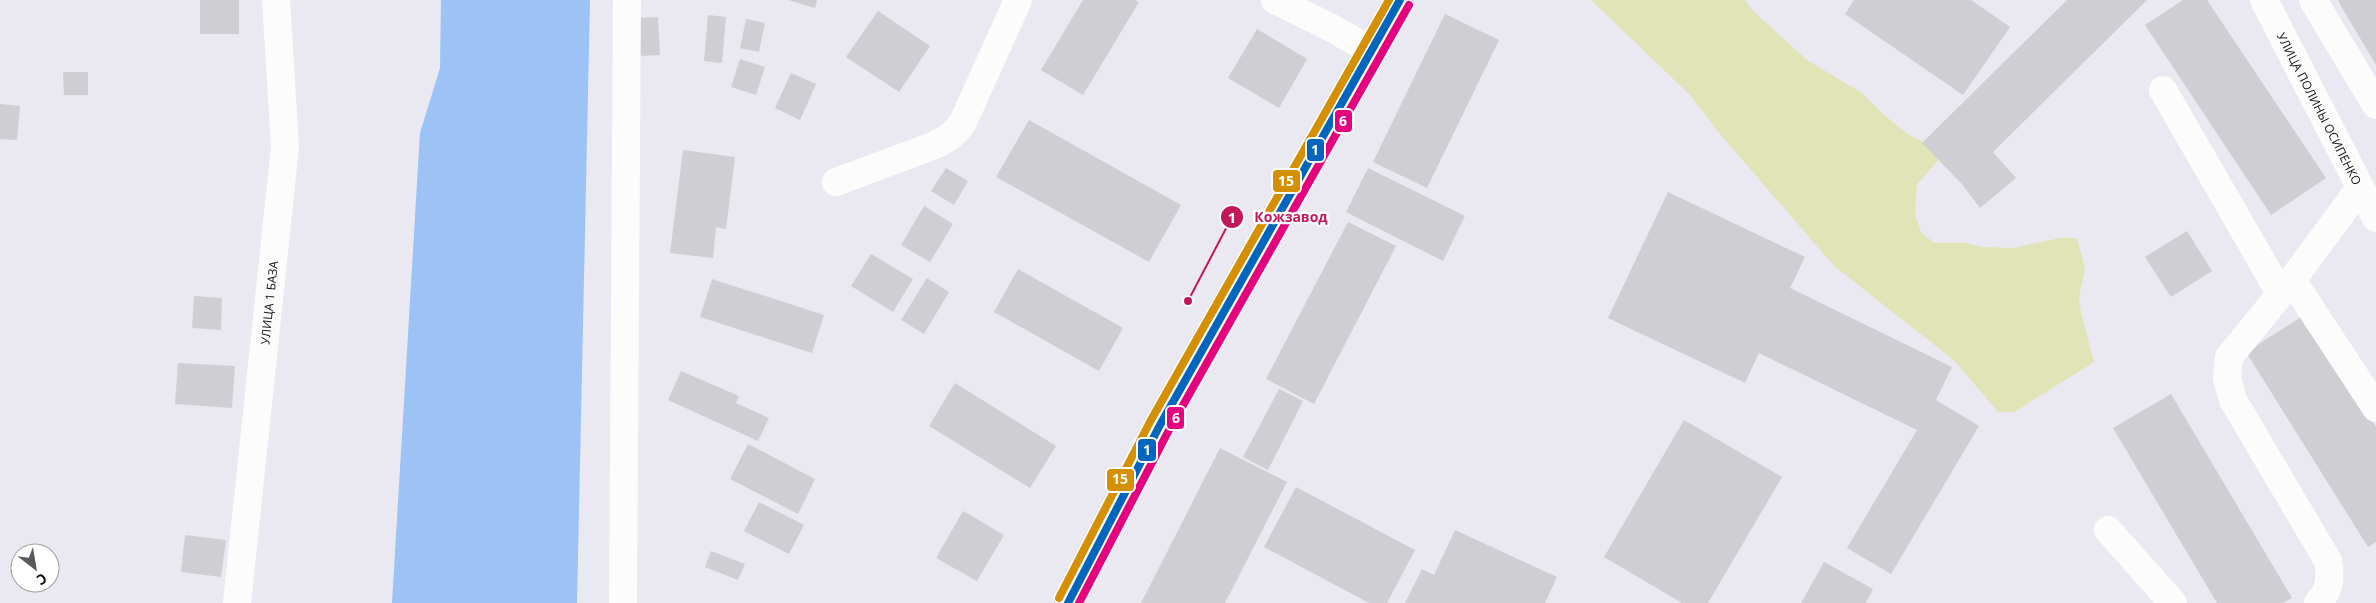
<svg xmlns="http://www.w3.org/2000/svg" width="2376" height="603" viewBox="0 0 2376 603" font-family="'Open Sans',sans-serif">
<rect width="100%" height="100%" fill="#eae8f0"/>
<polygon fill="#e1e4b6" points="1591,0 1745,0 1751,9 1807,60 1862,93 1883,114 1909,135 1934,147 1938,161 1917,184 1915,214 1921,232 1934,243 1966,243 1982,247 2013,248 2060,238 2077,238 2085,268 2079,297 2081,313 2094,362 2014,412 1998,412 1955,361 1834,266 1721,135 1689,94"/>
<polygon fill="#9cc2f6" points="441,0 590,0 577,603 392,603 420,133 440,68"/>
<g fill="#cfced3">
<rect x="200" y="0" width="39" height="34"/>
<polygon points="788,0 817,0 815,8"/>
<polygon points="1083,0 1135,0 1139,2 1083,95 1041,70"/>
<polygon points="1854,0 1971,0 2010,27 1963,95 1845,14"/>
<polygon points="2067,0 2147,0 1993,152 2016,178 1980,208 1961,183 1922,143"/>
<polygon points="2183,0 2207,0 2326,178 2271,215 2145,25"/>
<polygon points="2340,0 2376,0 2376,65 2338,1"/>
<polygon points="878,11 930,46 899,92 846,57"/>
<polygon points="1445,14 1499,40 1427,188 1373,162"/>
<polygon points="708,15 726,17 722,63 704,61"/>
<polygon points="658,17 660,55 640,56 638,18"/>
<polygon points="746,19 765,23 759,52 740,48"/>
<polygon points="1257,29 1307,59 1279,108 1228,78"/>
<polygon points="740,59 765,67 756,95 731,87"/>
<polygon points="63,72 88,72 88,95 64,95"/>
<polygon points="791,73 816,84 800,120 775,108"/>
<polygon points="0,104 20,106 17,140 0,139"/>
<polygon points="1029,120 1181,205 1149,262 996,177"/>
<polygon points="683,150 735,157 726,229 716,227 713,258 670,253"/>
<polygon points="946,168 968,181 954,205 931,191"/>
<polygon points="1368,168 1465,216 1443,261 1346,212"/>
<polygon points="1668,192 1805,257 1790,288 1952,367 1936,400 1979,426 1891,574 1847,548 1917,430 1759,353 1745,383 1608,318"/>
<polygon points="924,206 953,224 930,262 901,245"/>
<polygon points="1348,222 1396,246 1314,404 1266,379"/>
<polygon points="2187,231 2212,271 2171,297 2145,257"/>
<polygon points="871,254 913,279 893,312 851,286"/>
<polygon points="1018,269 1123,328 1099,371 994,312"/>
<polygon points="927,278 949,292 924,334 901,320"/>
<polygon points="712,279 824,315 812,353 700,317"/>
<polygon points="194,296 222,298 221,330 192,328"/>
<polygon points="2306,314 2376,427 2376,542 2368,547 2246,352"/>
<polygon points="178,363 235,366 232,408 175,404"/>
<polygon points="681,371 739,396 736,403 769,418 758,441 668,400"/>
<polygon points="955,383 1056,446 1030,488 929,426"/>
<polygon points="1279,389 1303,401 1268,470 1243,457"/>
<polygon points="2171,394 2292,598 2283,603 2217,603 2113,428"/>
<polygon points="1684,420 1782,477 1708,603 1682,603 1604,557"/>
<polygon points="748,444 815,479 798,514 730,479"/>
<polygon points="1220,448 1287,482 1225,603 1141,603"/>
<polygon points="1296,487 1415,550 1387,603 1369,603 1264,547"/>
<polygon points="759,502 804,525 789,554 744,531"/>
<polygon points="963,511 1004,535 977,581 936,558"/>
<polygon points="1455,530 1557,577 1545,603 1405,603 1422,569 1434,575"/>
<polygon points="185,535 226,540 221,577 181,572"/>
<polygon points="711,551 745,564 738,580 705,567"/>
<polygon points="1824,562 1873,589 1866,603 1801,603"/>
</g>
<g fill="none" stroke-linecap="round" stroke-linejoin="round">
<g stroke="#fcfcfd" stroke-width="28">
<polyline points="1275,0 1328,26 1372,51"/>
<path id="s1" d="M2264,0l112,218"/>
<polyline points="2313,0 2376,105"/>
<polyline points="2163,90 2280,293"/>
<path d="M836,182l94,-35c15,-6 24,-12 33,-25l55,-122"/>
<polyline points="2292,280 2376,408"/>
<polyline points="2108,530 2173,603"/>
<path id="s2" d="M237,603l48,-456 -9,-147"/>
<polyline points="623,603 627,0"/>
<path d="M2318,603c12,-13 13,-25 10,-42l-95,-161 -6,-22 2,-21 63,-77 68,-92"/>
</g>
<polyline stroke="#d0c9cb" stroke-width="28" points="1068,603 1160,425 1400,0"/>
<defs>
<polyline id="bus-1" points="1068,603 1160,425 1400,0"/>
<polyline id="bus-2" points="1079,603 1169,430 1409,5"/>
<polyline id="bus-3" points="1059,598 1151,420 1389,0"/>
</defs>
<use href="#bus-1" stroke="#fff" stroke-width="11"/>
<use href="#bus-2" stroke="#fff" stroke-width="11"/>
<use href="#bus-3" stroke="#fff" stroke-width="11"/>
<use href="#bus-1" stroke="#0065bd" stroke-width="8"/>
<use href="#bus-2" stroke="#e5007d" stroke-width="8"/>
<use href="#bus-3" stroke="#d48f03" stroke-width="8"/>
</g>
<g text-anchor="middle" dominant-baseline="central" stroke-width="4.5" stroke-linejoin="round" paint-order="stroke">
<g font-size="12" fill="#0e0d12" stroke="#fff">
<text stroke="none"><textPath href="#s1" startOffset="122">УЛИЦА ПОЛИНЫ ОСИПЕНКО</textPath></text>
<text stroke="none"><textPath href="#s2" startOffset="302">УЛИЦА 1 БАЗА</textPath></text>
</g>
</g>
<path fill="none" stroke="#c2185b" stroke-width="2" d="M1188 301L1232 217"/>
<g fill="#c2185b" stroke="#fff" stroke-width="2">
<circle cx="1188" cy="301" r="5"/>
<circle cx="1232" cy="217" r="12"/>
</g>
<g font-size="15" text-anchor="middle" font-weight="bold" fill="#fff">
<text x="1232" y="223">1</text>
</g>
<g font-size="14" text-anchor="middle" font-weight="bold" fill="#c2185b" stroke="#fff" stroke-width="4.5" stroke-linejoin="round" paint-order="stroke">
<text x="1291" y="222">Кожзавод</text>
</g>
<g stroke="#fff" stroke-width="2">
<rect x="1334" y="109" width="19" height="24" rx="5" fill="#e5007d"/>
<rect x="1306" y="138" width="19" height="24" rx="5" fill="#0065bd"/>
<rect x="1272" y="169" width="29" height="24" rx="5" fill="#d48f03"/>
<rect x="1166" y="406" width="19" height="24" rx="5" fill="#e5007d"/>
<rect x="1137" y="438" width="20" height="24" rx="5" fill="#0065bd"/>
<rect x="1106" y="468" width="29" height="24" rx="5" fill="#d48f03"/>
</g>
<g font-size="14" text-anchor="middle" font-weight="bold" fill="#fff">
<text x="1343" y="126">6</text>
<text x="1315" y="155">1</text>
<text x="1286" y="186">15</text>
<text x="1176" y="423">6</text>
<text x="1147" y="455">1</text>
<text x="1120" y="484">15</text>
</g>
<g transform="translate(35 568) rotate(149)"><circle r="24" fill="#ffffff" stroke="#9f9ea0"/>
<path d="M0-4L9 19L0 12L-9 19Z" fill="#5b5a60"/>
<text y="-8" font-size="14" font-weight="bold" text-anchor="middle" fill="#0e0d12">С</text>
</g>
</svg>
